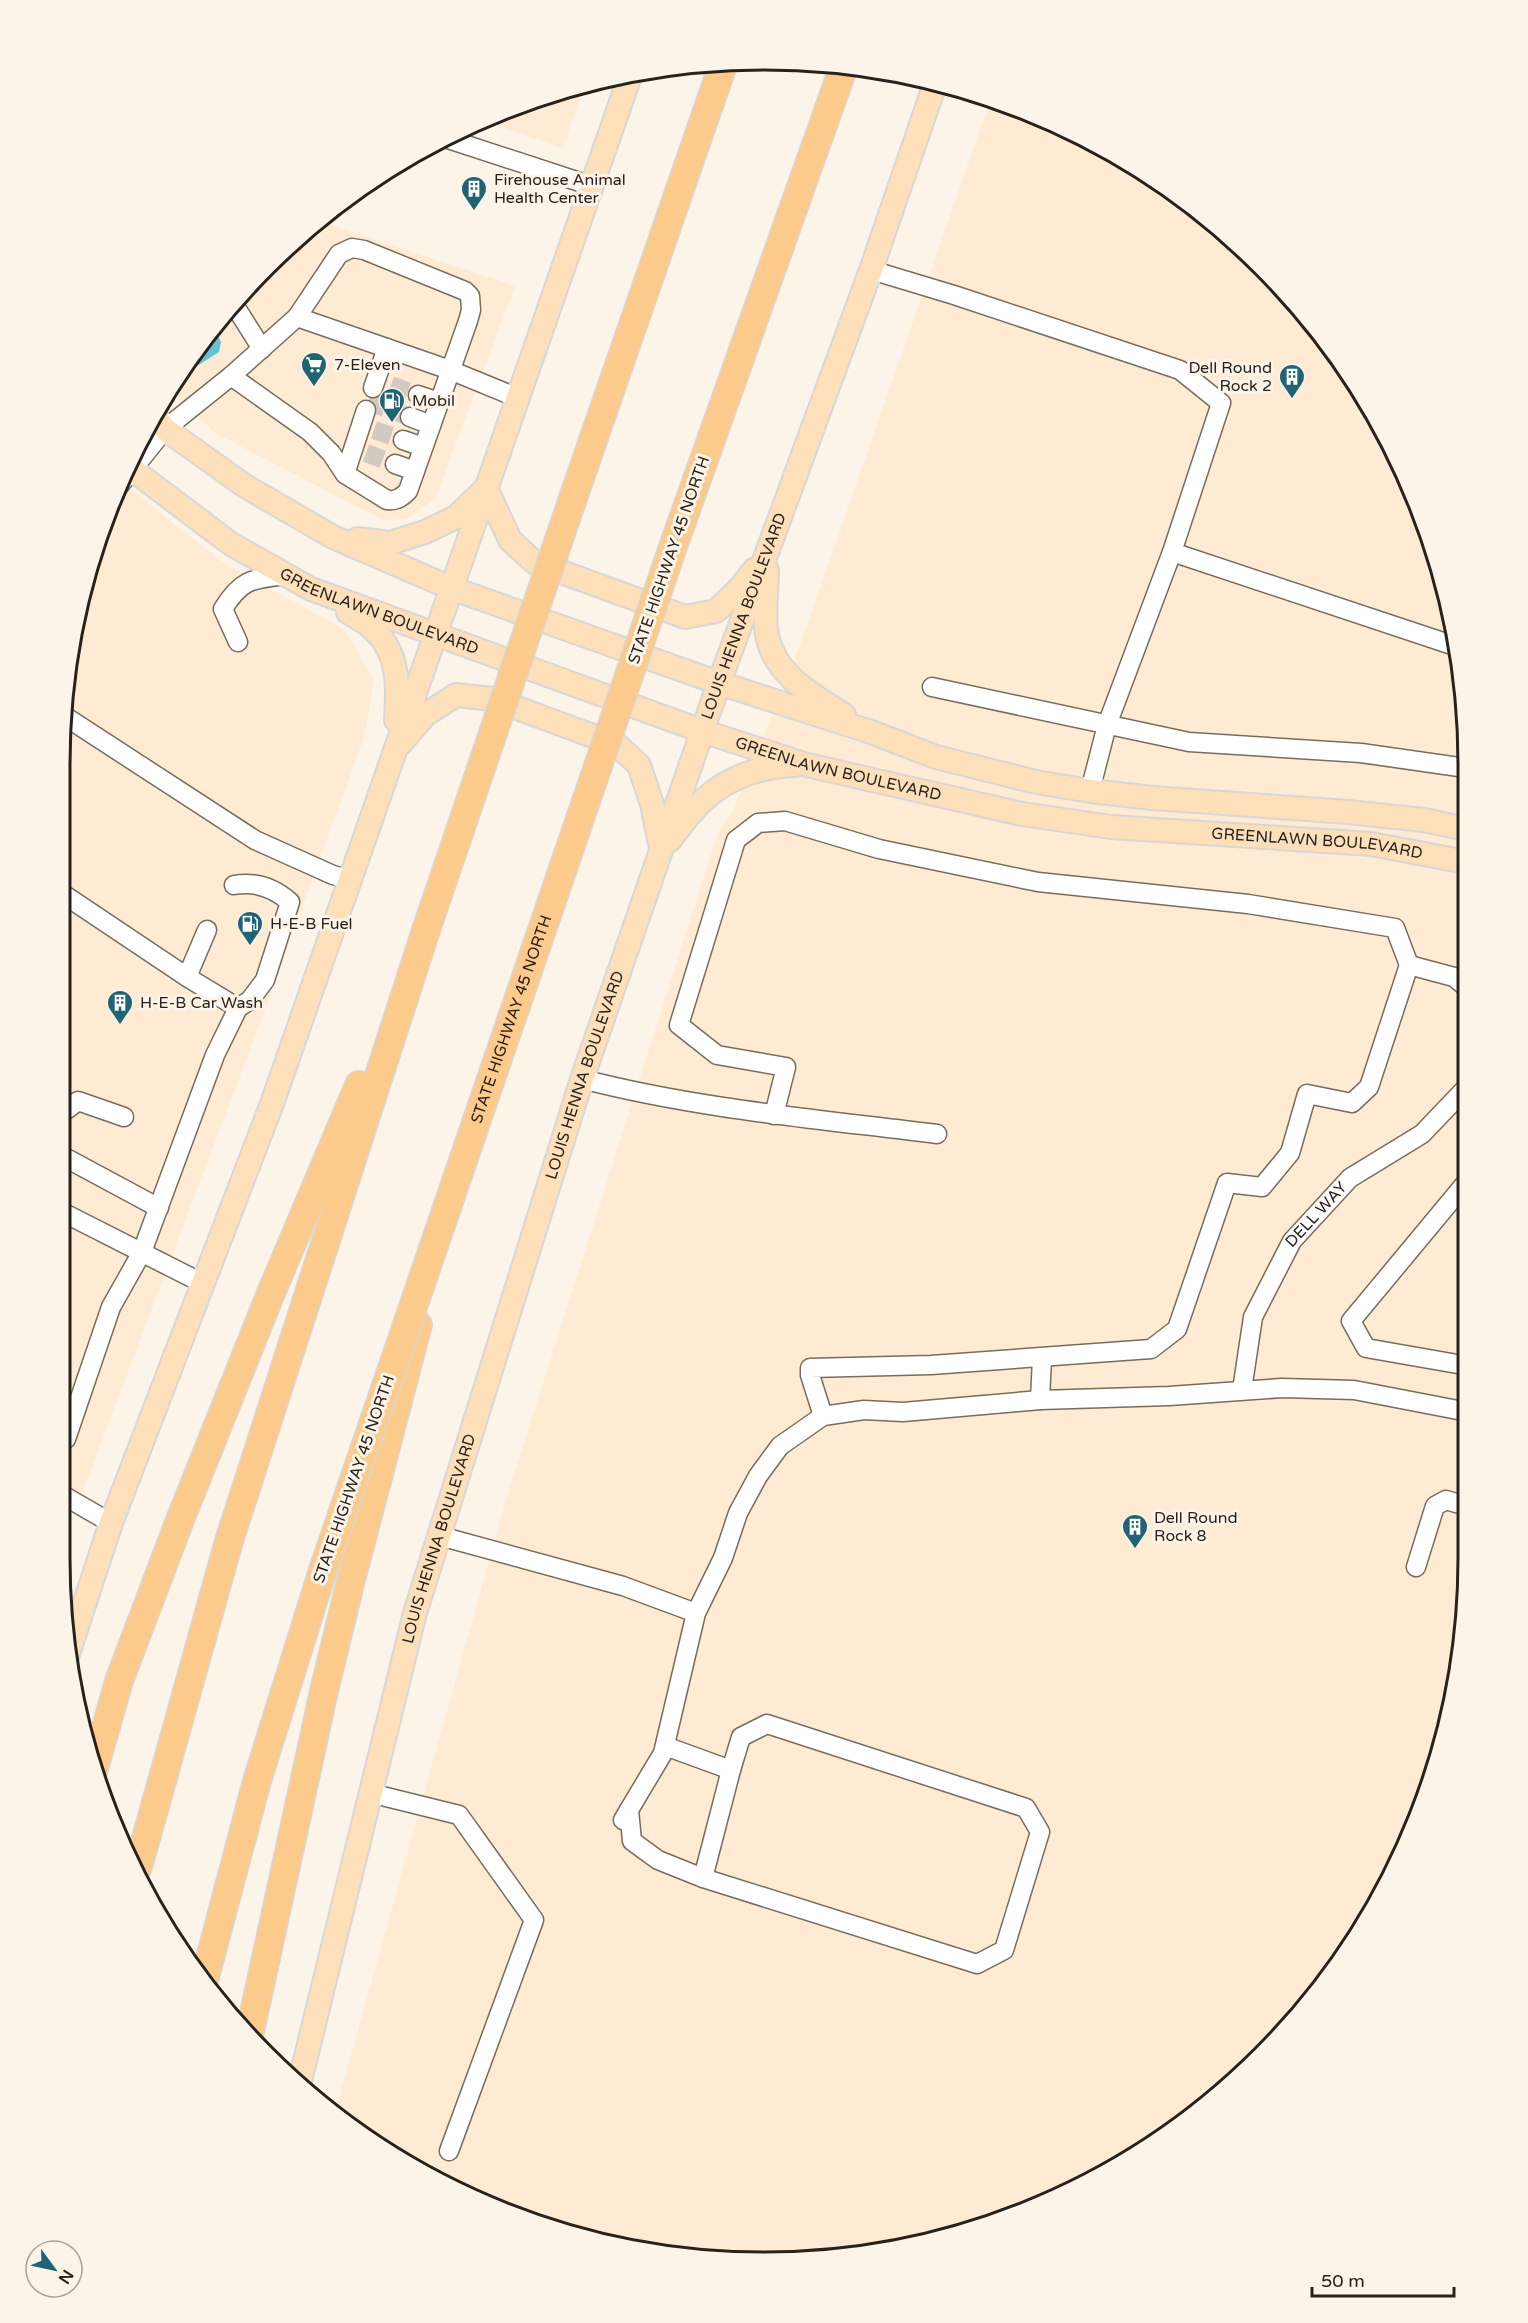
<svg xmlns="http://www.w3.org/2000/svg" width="1528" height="2323" viewBox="0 0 1528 2323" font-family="'Varela Round',sans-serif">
<rect width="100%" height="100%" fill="#fdf4e9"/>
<g fill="#ffebd3">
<polygon points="585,83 563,148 483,121 582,84"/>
<polygon points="991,98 1116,154 1228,235 1323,336 1396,453 1444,582 1467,718 1462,1651 1431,1785 1396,1870 1293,2023 1193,2117 1116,2169 991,2226 902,2249 718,2261 626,2249 495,2210 334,2116 506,1500 718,832 733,811 798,651"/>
<polygon points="319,221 515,286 435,499 406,519 383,520 215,433 172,393 235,300"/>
<polygon points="122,479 140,497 227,565 344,629 374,679 364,738 257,1031 78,1504 66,1511 66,672 97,538"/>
</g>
<g fill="#67c1d8">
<polygon points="215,330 221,342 219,352 186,373"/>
<polygon points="1409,1826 1412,1829 1396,1870 1394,1864 1398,1838"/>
</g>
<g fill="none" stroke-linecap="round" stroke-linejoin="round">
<g stroke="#d2cac0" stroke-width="18" stroke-dasharray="18 9" stroke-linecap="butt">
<polyline points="391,385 418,395"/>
<polyline points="368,402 410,417"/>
<polyline points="374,430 403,440"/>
<polyline points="366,453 395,464"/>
</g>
<defs>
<g id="minor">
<polyline points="445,138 592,186"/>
<polyline points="871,270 954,295 1180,370 1221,403 1172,552 1107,725 1090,791"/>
<polyline points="233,303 262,349"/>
<path d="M231,376l79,56 21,21 14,21 42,26c9,1 14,-2 21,-9l60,-170 3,-11 -1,-14 -5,-5 -101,-41 -12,-2 -13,6 -42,63"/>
<polyline points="373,388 387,348"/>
<polyline points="418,395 439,402"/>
<polyline points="410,417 431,425"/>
<polyline points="403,440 423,447"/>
<polyline points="395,464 415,471"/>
<polyline points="345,474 366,410"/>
<polyline points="119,486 165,429 231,376 297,317 450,370 518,398"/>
<polyline points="1172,552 1455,646"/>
<path d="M238,642l-15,-33c19,-31 30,-30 64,-34"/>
<polyline points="932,687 1189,742 1361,753 1466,768"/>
<polyline points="66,717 255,840 333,875 351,880"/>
<polyline points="66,896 187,977 238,1008"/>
<polyline points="187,977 207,930"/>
<path d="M582,1079c116,30 236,40 355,55"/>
<polyline points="66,1110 78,1101 124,1117"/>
<polyline points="774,1115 786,1067 717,1055 679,1025 736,840 758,823 785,821 879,849 1038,882 1248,904 1395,928 1409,965"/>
<polyline points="66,1158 159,1208"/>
<polyline points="66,1214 202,1283"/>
<polyline points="1463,1365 1366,1348 1351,1321 1464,1185"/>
<path id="s1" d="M1242,1390l11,-73 39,-76 58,-63 72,-44 43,-45"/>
<polyline points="1040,1400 1042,1358"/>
<polyline points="823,1416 810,1375 810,1368 931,1365 1151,1349 1177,1329 1227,1183 1262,1187 1290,1153 1307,1094 1352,1103 1369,1087 1409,965 1454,977 1465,986"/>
<path d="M66,1439l45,-132 31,-55 73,-197 23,-47 12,-8 15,-20 25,-78c-16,-14 -34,-21 -56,-17"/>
<polyline points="66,1497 111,1523"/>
<polyline points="440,1536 623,1586 696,1613"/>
<polyline points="1416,1567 1435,1506 1446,1500 1463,1505"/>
<polyline points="370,1793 459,1815 534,1920 449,2151"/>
<polyline points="629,1810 632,1841 658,1860 703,1878 977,1964 1004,1950 1040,1832 1026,1808 767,1724 741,1737 731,1770 665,1746"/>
<polyline points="623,1820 663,1753 696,1613 723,1558 738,1513 758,1476 780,1446 823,1416 864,1410 903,1412 1040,1400 1169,1396 1282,1388 1354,1390 1463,1411"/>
<polyline points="703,1878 731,1770"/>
</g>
<g id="major">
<polyline points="156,418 165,429 245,486 333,537 451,588 719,683 871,732 936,757 1036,782 1090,791 1153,798 1348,812 1424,820 1466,829"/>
<path id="s2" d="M128,464l5,6 98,74 80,45 391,142 105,34 215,49 89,13 260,17 95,18"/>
<polyline points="486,488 510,540 534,562 685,617 716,611 739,589 754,570"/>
<polyline points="357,539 390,543 425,532 456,517 483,491"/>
<path d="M767,570c0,21 -4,45 0,65 8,41 46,60 77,80"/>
<path d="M348,612c9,6 20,11 27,19 25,23 23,59 21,89"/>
<polyline points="401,743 425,715 456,695 493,699 617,745 639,765 652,804 661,849"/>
<path d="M670,840c11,-14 22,-31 36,-42 24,-22 57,-32 89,-33"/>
<polyline points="67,1657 111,1523 273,1101 630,76"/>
<path id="s3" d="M299,2085l116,-472 167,-534 137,-396 152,-413 64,-186"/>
</g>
<g id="highway">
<polyline points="572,501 724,62"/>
<polyline points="674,544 844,66"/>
<polyline points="94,1769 119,1681 180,1520 271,1293 359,1085"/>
<polyline points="138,1867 229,1541 426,930"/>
<polyline points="204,1981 257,1781 323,1570"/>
<polyline points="249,2036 324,1691 351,1580 418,1325"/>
</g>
</defs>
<use href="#minor" stroke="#786c5c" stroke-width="21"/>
<use href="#major" stroke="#d8d7d6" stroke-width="26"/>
<use href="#highway" stroke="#d8d7d6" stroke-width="30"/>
<use href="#minor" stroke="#fff" stroke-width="18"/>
<use href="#major" stroke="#fddfb9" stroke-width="22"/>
<use href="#highway" stroke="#fcca8a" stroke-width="27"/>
<defs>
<g id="highway-bridge">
<polyline points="426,930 572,501"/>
<path id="s4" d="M323,1570l351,-1026"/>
</g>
</defs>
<use href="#highway-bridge" stroke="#d8d7d6" stroke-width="30" stroke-linecap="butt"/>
<use href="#highway-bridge" stroke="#fcca8a" stroke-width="27"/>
</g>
<defs>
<symbol id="building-pin" viewBox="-11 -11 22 30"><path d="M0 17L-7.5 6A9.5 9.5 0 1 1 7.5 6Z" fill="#1e6475" stroke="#fdf4e9"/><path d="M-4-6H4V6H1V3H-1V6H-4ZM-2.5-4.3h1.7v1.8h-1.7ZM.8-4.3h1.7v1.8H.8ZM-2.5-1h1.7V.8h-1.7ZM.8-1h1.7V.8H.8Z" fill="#fff"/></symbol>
<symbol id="supermarket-pin" viewBox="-11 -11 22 30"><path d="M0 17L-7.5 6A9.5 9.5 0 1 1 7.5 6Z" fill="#1e6475" stroke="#fdf4e9"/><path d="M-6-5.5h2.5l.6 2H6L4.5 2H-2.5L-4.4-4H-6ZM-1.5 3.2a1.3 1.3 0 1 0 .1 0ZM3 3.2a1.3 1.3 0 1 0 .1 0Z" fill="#fff"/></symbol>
<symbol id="fuel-pin" viewBox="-11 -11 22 30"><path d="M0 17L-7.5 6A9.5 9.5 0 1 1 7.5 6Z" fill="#1e6475" stroke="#fdf4e9"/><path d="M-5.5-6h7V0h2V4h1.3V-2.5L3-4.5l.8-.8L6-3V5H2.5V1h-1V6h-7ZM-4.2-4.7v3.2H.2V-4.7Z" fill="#fff"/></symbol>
</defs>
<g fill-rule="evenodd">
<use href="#building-pin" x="459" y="174" width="30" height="40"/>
<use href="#supermarket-pin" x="299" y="350" width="30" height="40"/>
<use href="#building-pin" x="1277" y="362" width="30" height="40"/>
<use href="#fuel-pin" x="377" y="386" width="30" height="40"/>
<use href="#fuel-pin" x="235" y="909" width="30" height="40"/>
<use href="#building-pin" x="105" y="988" width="30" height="40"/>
<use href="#building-pin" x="1120" y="1512" width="30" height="40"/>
</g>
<g text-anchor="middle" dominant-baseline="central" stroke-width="6" stroke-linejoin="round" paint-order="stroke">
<g font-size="16" fill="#27221c" stroke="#fdf4e9" text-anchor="start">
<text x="494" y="180">Firehouse Animal<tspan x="494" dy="18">Health Center</tspan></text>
<text x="334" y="365">7-Eleven</text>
<text x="1272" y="368" text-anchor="end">Dell Round<tspan x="1272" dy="18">Rock 2</tspan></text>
<text x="412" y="401">Mobil</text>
<text x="270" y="924">H-E-B Fuel</text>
<text x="140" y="1003">H-E-B Car Wash</text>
<text x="1154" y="1518">Dell Round<tspan x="1154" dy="18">Rock 8</tspan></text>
</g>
<g font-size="16" fill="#27221c" stroke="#fdf4e9">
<text transform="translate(669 560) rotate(-71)">STATE HIGHWAY 45 NORTH</text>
<text stroke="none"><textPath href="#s2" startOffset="294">GREENLAWN BOULEVARD</textPath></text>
<text stroke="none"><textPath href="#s3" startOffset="1536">LOUIS HENNA BOULEVARD</textPath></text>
<text stroke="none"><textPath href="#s2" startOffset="780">GREENLAWN BOULEVARD</textPath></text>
<text stroke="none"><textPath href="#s2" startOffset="1266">GREENLAWN BOULEVARD</textPath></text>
<text stroke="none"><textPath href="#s4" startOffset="582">STATE HIGHWAY 45 NORTH</textPath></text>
<text stroke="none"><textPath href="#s3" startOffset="1050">LOUIS HENNA BOULEVARD</textPath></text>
<text stroke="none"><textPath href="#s1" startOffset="195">DELL WAY</textPath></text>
<text transform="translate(354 1479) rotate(-71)">STATE HIGHWAY 45 NORTH</text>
<text stroke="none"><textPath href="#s3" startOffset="564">LOUIS HENNA BOULEVARD</textPath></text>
</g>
</g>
<path d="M0 0H1528V2323H0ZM764 70H764A694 694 0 0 1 1458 764V1558A694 694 0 0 1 764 2252H764A694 694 0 0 1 70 1558V764A694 694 0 0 1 764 70Z" fill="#fdf4e9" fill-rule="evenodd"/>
<path fill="none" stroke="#27221c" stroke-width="3" d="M764 70H764A694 694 0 0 1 1458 764V1558A694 694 0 0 1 764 2252H764A694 694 0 0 1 70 1558V764A694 694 0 0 1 764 70Z"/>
<g transform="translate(54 2269) rotate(123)"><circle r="28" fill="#fdf4e9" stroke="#a7a097" stroke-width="1.5"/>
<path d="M0-4.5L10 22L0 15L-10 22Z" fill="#1e6475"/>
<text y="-9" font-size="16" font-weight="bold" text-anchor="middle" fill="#27221c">N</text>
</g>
<path d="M1312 2287v9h142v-9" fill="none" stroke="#27221c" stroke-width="3"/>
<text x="1321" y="2287" font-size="18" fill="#27221c" stroke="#fdf4e9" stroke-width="4.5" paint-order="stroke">50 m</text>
</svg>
